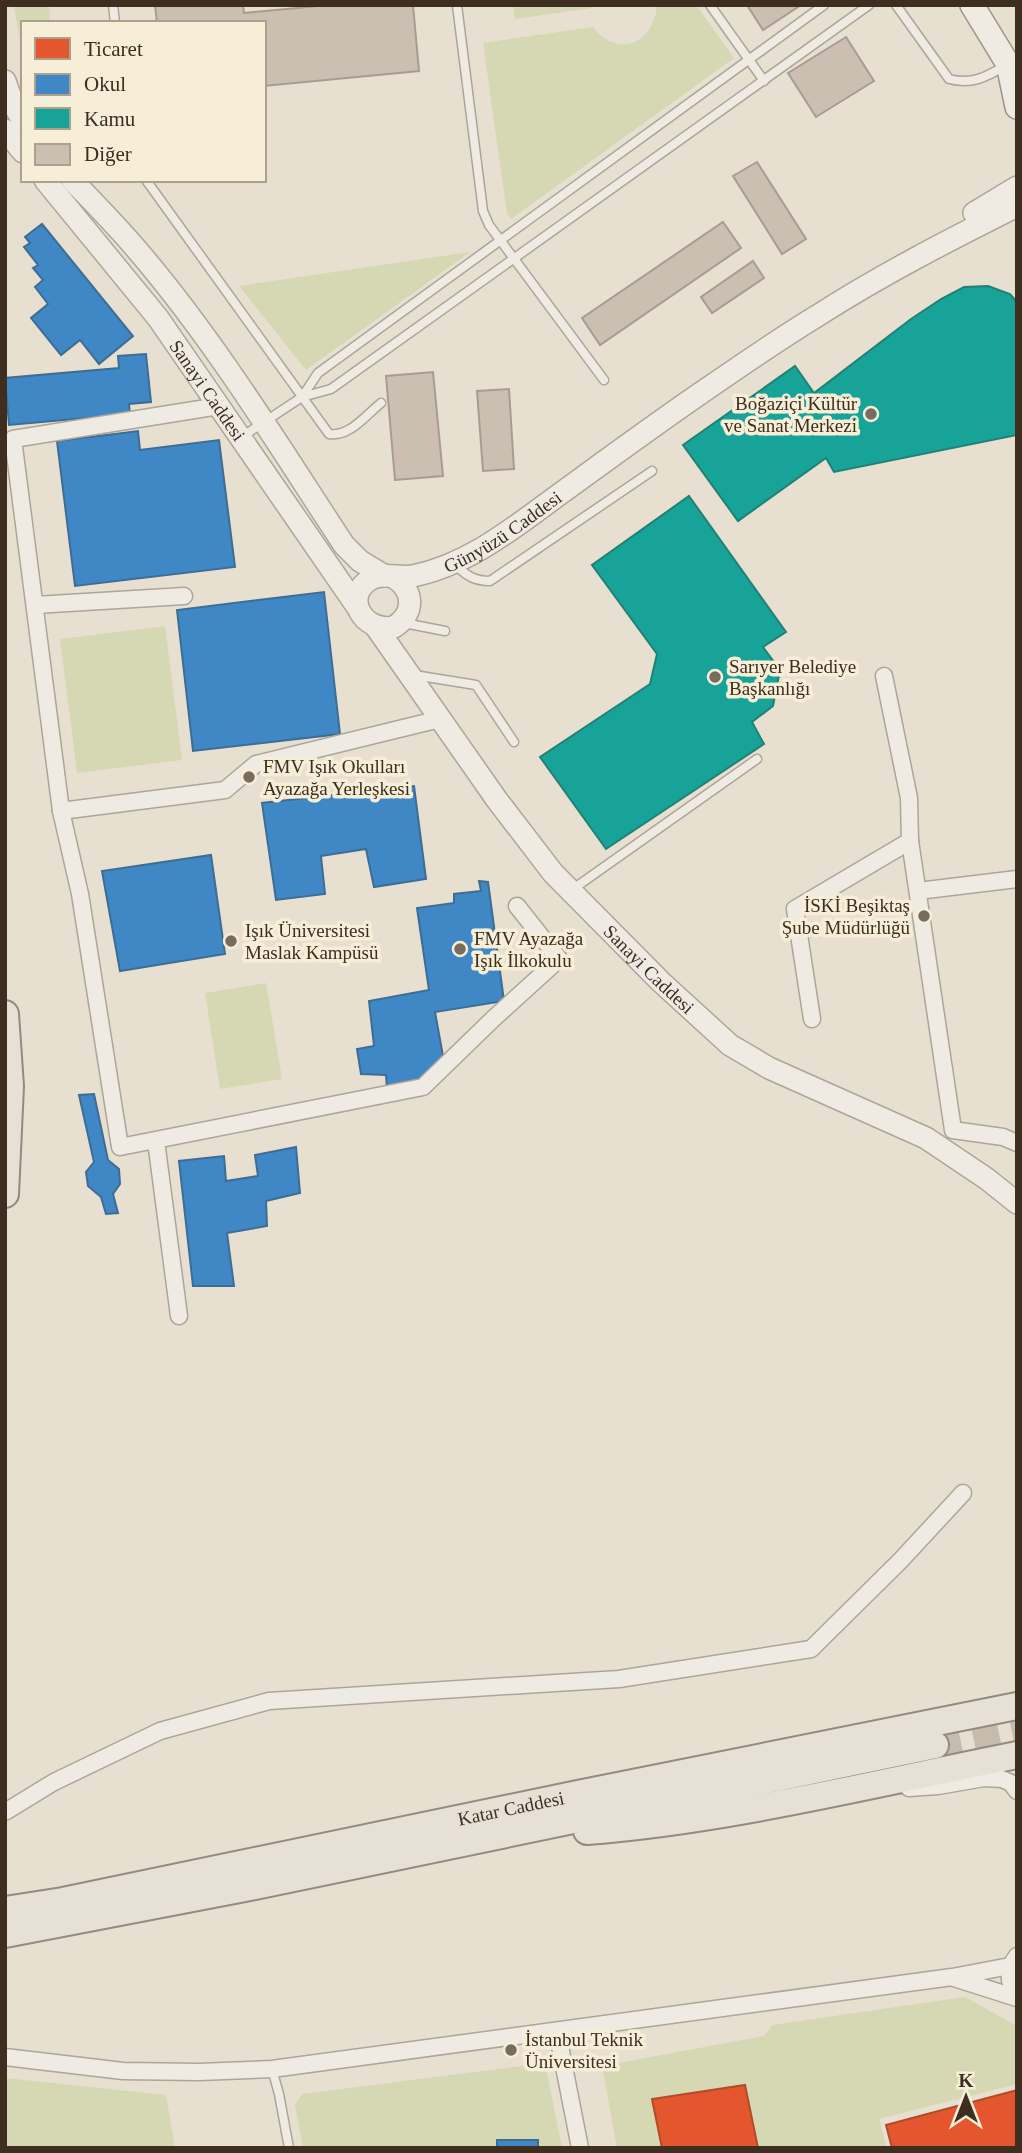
<svg xmlns="http://www.w3.org/2000/svg" width="1022" height="2153" viewBox="0 0 1022 2153" font-family="'Times New Roman',serif">
<rect width="100%" height="100%" fill="#e7e0d1"/>
<g fill="#d6d7b3">
<polygon points="14,5 49,5 50,23 23,23 23,60"/>
<polygon points="513,5 593,5 592,8 515,19"/>
<path d="M655,5h41l38,53 -223,161 -4,-6 -24,-170 110,-16c18,24 49,24 60,-6 3,-6 4,-9 2,-16z"/>
<polygon points="470,252 306,370 239,286"/>
<polygon points="165,626 182,760 77,773 60,639"/>
<polygon points="266,983 282,1079 220,1089 205,993"/>
<polygon points="965,1997 1017,2026 1017,2084 879,2119 887,2148 617,2148 602,2066 764,2036 772,2025"/>
<polygon points="537,2064 547,2073 562,2148 303,2148 295,2105 302,2094"/>
<polygon points="5,2078 166,2095 175,2148 5,2148"/>
</g>
<g fill="#e4572e" stroke="#b24b2a" stroke-width="2">
<polygon points="745,2085 758,2148 662,2148 652,2099"/>
<polygon points="1017,2090 1017,2148 892,2148 886,2125"/>
</g>
<g fill="#3f88c5" stroke="#3e6d94" stroke-width="2">
<polygon points="42,224 133,336 99,364 80,340 61,355 31,318 48,304 35,287 43,280 33,268 38,265 24,247 30,243 25,237"/>
<polygon points="146,354 151,402 129,404 130,414 9,425 5,378 119,368 118,356"/>
<polygon points="138,431 140,450 219,440 235,567 75,586 57,441"/>
<polygon points="324,592 340,734 193,751 177,610"/>
<polygon points="414,786 426,879 374,887 366,849 321,856 325,894 276,900 262,803"/>
<polygon points="211,855 225,954 120,971 102,871"/>
<polygon points="479,881 488,882 504,1001 435,1012 445,1067 414,1084 387,1089 386,1075 361,1074 357,1049 374,1046 369,1001 429,990 417,908 454,903 454,894 481,891"/>
<polygon points="94,1094 108,1160 119,1169 120,1184 113,1194 118,1213 106,1214 101,1197 88,1186 86,1172 94,1162 79,1095"/>
<polygon points="296,1147 300,1193 266,1201 267,1226 227,1233 234,1286 193,1286 179,1161 224,1156 226,1181 258,1176 255,1155"/>
<rect x="497" y="2140" width="41" height="8"/>
</g>
<g fill="#17a398" stroke="#228074" stroke-width="2">
<polygon points="988,286 1010,294 1017,302 1017,435 834,472 826,458 738,521 683,445 795,366 814,393 911,319 941,299 964,287"/>
<polygon points="689,496 786,632 763,647 780,670 773,706 752,722 764,744 606,849 540,757 650,684 657,654 592,565"/>
</g>
<g fill="#cbbfb2" stroke="#a89c90" stroke-width="2">
<polygon points="155,5 243,5 244,13 329,5 413,5 419,71 264,86 264,23 157,23"/>
<polygon points="747,5 801,5 763,30"/>
<polygon points="846,37 874,81 816,117 788,73"/>
<polygon points="757,162 806,239 782,254 733,176"/>
<polygon points="723,222 741,248 600,345 582,318"/>
<polygon points="753,261 764,278 712,313 701,297"/>
<polygon points="433,372 443,476 395,480 386,376"/>
<polygon points="509,389 514,469 483,471 477,391"/>
</g>
<g fill="none" stroke-linecap="round" stroke-linejoin="round">
<polyline stroke="#c5bcae" stroke-width="26" stroke-dasharray="26 13" stroke-linecap="butt" points="935,1745 1017,1728"/>
<defs>
<g id="service">
<polyline points="113,5 115,23"/>
<polyline points="457,5 483,211 489,225 604,380"/>
<polyline points="710,5 764,81"/>
<polyline points="824,5 318,373 302,397 331,389 869,5"/>
<path d="M896,5l53,74c23,6 37,-2 56,-13"/>
<path d="M146,180l183,254c21,3 37,-19 52,-31"/>
<polyline points="243,436 302,397"/>
<path d="M455,564c11,12 20,17 35,17l162,-110"/>
<polyline points="404,623 445,631"/>
<polyline points="414,675 476,685 514,742"/>
<polyline points="573,889 757,759"/>
<polyline points="272,2069 279,2094 289,2148"/>
</g>
<g id="minor">
<polyline points="219,406 13,439 61,811 80,894 120,1147 423,1087 493,1019 559,959 517,906"/>
<polyline points="35,605 184,596"/>
<polyline points="884,676 909,798 910,841 953,1130 1003,1137 1017,1143"/>
<polyline points="61,811 225,790 256,764 440,719"/>
<polyline points="918,891 1017,879"/>
<polyline points="812,1019 795,909 910,841"/>
<polyline points="156,1141 179,1316"/>
<polyline points="909,1788 938,1786 984,1778 1002,1779 1011,1783 1017,1791"/>
<polyline points="5,1812 54,1782 160,1731 269,1701 619,1679 811,1649 901,1560 963,1493"/>
<path d="M1017,1956c-10,13 -9,27 0,41"/>
<polyline points="954,1978 1017,1998"/>
<polyline points="557,2031 580,2148"/>
<polyline points="5,2057 123,2071 199,2072 272,2069 952,1977 1010,1966"/>
</g>
<g id="tertiary">
<polyline points="5,81 13,104 23,121"/>
<polyline points="5,130 23,152"/>
<path id="s1" d="M45,180l113,138 200,290"/>
<path d="M72,180c22,23 45,46 66,71 77,90 141,195 206,294l16,16 25,15"/>
<polyline points="974,213 1017,187"/>
<path id="s2" d="M393,577c22,13 22,37 1,50 -32,6 -52,-32 -23,-48 12,-7 28,-1 42,-3 58,-12 104,-51 151,-85 44,-32 89,-65 134,-96 39,-27 78,-54 119,-79 64,-41 132,-76 200,-110"/>
<path id="s3" d="M376,627l121,173 56,73 108,109 69,63 39,23 157,70 61,41 30,24"/>
</g>
<g id="secondary">
<polyline points="972,5 1008,64 1017,74"/>
<polyline points="1008,64 1017,107"/>
</g>
<g id="primary">
<polyline points="5,1014 10,1086 5,1194"/>
<path d="M587,1831c142,-11 290,-48 430,-76"/>
<path id="s4" d="M5,1910l58,-9 515,-107 439,-88"/>
<polyline points="5,1934 250,1887 935,1745"/>
</g>
</defs>
<use href="#service" stroke="#ada599" stroke-width="11"/>
<use href="#minor" stroke="#ada599" stroke-width="19"/>
<use href="#tertiary" stroke="#ada599" stroke-width="24"/>
<use href="#secondary" stroke="#9c958a" stroke-width="26"/>
<use href="#primary" stroke="#928b80" stroke-width="30"/>
<use href="#service" stroke="#efebe3" stroke-width="8"/>
<use href="#minor" stroke="#efebe3" stroke-width="16"/>
<use href="#tertiary" stroke="#efebe3" stroke-width="21"/>
<use href="#secondary" stroke="#efebe3" stroke-width="23"/>
<use href="#primary" stroke="#e6e1d4" stroke-width="26"/>
</g>
<g fill="#786c5e" stroke="#f7eed8" stroke-width="2.5">
<circle cx="871" cy="414" r="7"/>
<circle cx="715" cy="677" r="7"/>
<circle cx="249" cy="777" r="7"/>
<circle cx="924" cy="916" r="7"/>
<circle cx="231" cy="941" r="7"/>
<circle cx="460" cy="949" r="7"/>
<circle cx="511" cy="2050" r="7"/>
</g>
<g text-anchor="middle" dominant-baseline="central" stroke-width="7" stroke-linejoin="round" paint-order="stroke">
<g font-size="19" fill="#3d2e20" stroke="#f7eed8">
<text stroke="none"><textPath href="#s1" startOffset="266">Sanayi Caddesi</textPath></text>
<text stroke="none"><textPath href="#s2" startOffset="284">Günyüzü Caddesi</textPath></text>
<text stroke="none"><textPath href="#s3" startOffset="439">Sanayi Caddesi</textPath></text>
<text stroke="none"><textPath href="#s4" startOffset="516">Katar Caddesi</textPath></text>
</g>
<g font-size="19" fill="#3d2e20" stroke="#f7eed8" text-anchor="start">
<text x="857" y="403" text-anchor="end">Boğaziçi Kültür<tspan x="857" dy="22">ve Sanat Merkezi</tspan></text>
<text x="729" y="666">Sarıyer Belediye<tspan x="729" dy="22">Başkanlığı</tspan></text>
<text x="263" y="766">FMV Işık Okulları<tspan x="263" dy="22">Ayazağa Yerleşkesi</tspan></text>
<text x="910" y="905" text-anchor="end">İSKİ Beşiktaş<tspan x="910" dy="22">Şube Müdürlüğü</tspan></text>
<text x="245" y="930">Işık Üniversitesi<tspan x="245" dy="22">Maslak Kampüsü</tspan></text>
<text x="474" y="938">FMV Ayazağa<tspan x="474" dy="22">Işık İlkokulu</tspan></text>
<text x="525" y="2039">İstanbul Teknik<tspan x="525" dy="22">Üniversitesi</tspan></text>
</g>
</g>
<rect width="1022" height="2153" fill="none" stroke="#3d2e20" stroke-width="14"/>
<rect x="21" y="21" width="245" height="161" fill="#f7eed8" stroke="#ada18e" stroke-width="2"/>
<rect x="35" y="38" width="35" height="21" fill="#e4572e" stroke="#ada18e" stroke-width="2"/>
<text x="84" y="56" font-size="21" fill="#3d2e20">Ticaret</text>
<rect x="35" y="74" width="35" height="21" fill="#3f88c5" stroke="#ada18e" stroke-width="2"/>
<text x="84" y="91" font-size="21" fill="#3d2e20">Okul</text>
<rect x="35" y="108" width="35" height="21" fill="#17a398" stroke="#ada18e" stroke-width="2"/>
<text x="84" y="126" font-size="21" fill="#3d2e20">Kamu</text>
<rect x="35" y="144" width="35" height="21" fill="#cbbfb2" stroke="#ada18e" stroke-width="2"/>
<text x="84" y="161" font-size="21" fill="#3d2e20">Diğer</text>
<g transform="translate(966 2097)" stroke="#f7eed8" stroke-width="5" paint-order="stroke">
<path d="M0-5L12 26L0 18L-12 26Z" fill="#3d2e20"/>
<text y="-10" font-size="19" font-weight="bold" text-anchor="middle" fill="#3d2e20">K</text>
</g>
</svg>
